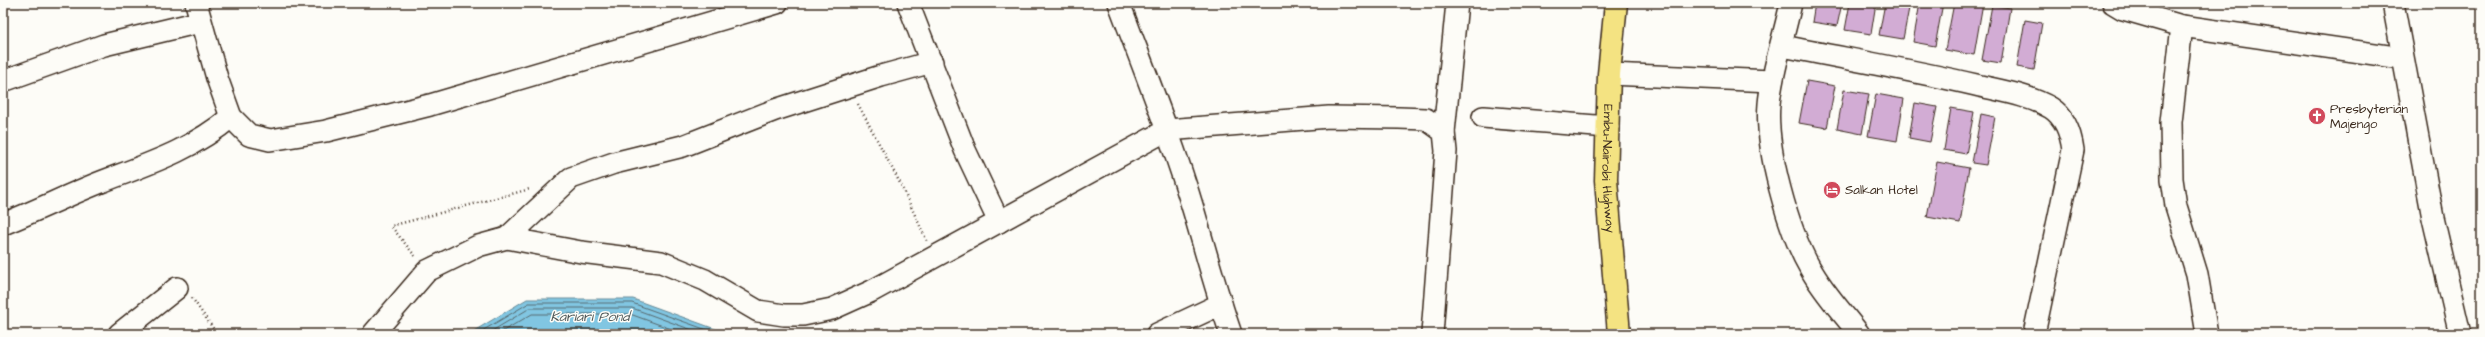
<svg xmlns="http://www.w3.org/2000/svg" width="2485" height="337" viewBox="0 0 2485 337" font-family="'Architects Daughter',sans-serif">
<rect width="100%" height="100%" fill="#fdfcf7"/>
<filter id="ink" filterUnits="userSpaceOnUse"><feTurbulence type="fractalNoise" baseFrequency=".025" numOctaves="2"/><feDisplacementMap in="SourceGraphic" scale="8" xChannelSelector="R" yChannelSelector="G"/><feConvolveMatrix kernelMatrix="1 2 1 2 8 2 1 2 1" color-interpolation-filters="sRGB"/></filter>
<g filter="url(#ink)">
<polygon fill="#81c6e2" stroke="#658894" points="527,299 633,299 729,334 469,334"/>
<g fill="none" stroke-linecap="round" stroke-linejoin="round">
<g stroke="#57686c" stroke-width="1">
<polyline points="477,334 529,303 632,303 718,334"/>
<polyline points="487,334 530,308 632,308 703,334"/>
<polyline points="498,334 532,314 630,314 685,334"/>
</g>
</g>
<g fill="#d2acd4" stroke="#3b2a1e">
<polygon points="1815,3 1842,3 1837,26 1812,22"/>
<polygon points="1850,3 1876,3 1871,34 1845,30"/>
<polygon points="1885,3 1910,3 1903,39 1879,35"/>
<polygon points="1920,3 1943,3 1935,46 1913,42"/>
<polygon points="1954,3 1983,3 1974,55 1945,50"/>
<polygon points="1992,5 2010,8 2001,63 1982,60"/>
<polygon points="2025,20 2042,23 2034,70 2017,67"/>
<polygon points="1807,81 1835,86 1827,128 1799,123"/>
<polygon points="1844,90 1869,94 1862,134 1837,129"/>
<polygon points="1876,94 1904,99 1897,141 1868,136"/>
<polygon points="1915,103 1937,107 1930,142 1909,138"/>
<polygon points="1951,108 1974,112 1966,154 1944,150"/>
<polygon points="1981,114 1995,117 1986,165 1972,163"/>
<polygon points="1937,162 1969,168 1960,223 1927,217"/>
</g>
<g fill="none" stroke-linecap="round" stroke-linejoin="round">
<defs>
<g id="minor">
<polyline points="196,3 217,78 231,117 249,135 270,140 326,131 430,105 777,3"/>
<polyline points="908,3 965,150 999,222"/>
<path d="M1119,3c26,69 54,138 75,209 12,41 23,82 37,122"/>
<path d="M1791,3c-7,34 -19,67 -22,101 -4,44 19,126 41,164 13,24 33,45 49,66"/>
<polyline points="2113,3 2123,9 2182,26 2402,58"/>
<polyline points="2393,3 2433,218 2460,334"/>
<polyline points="2182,26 2171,122 2172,179 2176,206 2197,274 2207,334"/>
<path d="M1783,46c64,13 129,24 193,39 25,6 53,10 75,23 14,9 20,27 22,42l-39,184"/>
<polyline points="1609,74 1772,81"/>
<polyline points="3,81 104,45 200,22"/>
<polyline points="1483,117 1608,127"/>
<polyline points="1444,132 1457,3"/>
<path d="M3,224c33,-13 65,-29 98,-42 47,-18 91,-32 130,-65"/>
<polyline points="507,238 571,178 614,163 683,146 775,110 881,76 932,62"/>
<polyline points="119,334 177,288"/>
<polyline points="373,334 427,271 478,246 507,238 581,252 661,262 705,280 758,311 784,315 803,315 832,309 872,291 1167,130 1329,117 1399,118 1426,119 1444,132 1446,151 1432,334"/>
<polyline points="1157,334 1221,304"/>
</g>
<g id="major">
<path id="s1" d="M1616,3l-7,71 -3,106 13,154"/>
</g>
</defs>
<use href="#minor" stroke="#3b2a1e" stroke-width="24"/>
<use href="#major" stroke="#3b2a1e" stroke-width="25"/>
<g stroke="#3b2a1e" stroke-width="2.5" stroke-dasharray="1 3" stroke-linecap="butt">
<polyline points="858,104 900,183 927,241"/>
<polyline points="415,256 391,226 530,189"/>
<polyline points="192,298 217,334"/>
</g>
<use href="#minor" stroke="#fdfcf7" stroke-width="21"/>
<use href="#major" stroke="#f4e382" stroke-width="22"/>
</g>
</g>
<defs>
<symbol id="church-disc" viewBox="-11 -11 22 22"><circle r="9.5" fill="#d1495b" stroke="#fdfcf7"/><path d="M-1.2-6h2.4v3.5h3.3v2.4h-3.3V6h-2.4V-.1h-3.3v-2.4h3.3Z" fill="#fff"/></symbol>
<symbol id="hotel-disc" viewBox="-11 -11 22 22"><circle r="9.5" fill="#d1495b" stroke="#fdfcf7"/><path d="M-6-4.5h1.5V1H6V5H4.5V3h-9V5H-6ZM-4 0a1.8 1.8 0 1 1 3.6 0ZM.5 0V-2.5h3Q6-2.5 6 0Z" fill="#fff"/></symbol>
</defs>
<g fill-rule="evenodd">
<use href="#church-disc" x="2307" y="106" width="20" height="20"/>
<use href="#hotel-disc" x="1822" y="180" width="20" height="20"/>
</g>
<g text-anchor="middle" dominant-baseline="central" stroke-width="3" stroke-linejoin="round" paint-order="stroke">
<g font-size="13" fill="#3b2a1e" stroke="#fdfcf7" text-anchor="start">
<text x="2330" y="109">Presbyterian<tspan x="2330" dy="15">Majengo</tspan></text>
<text x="1845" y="190">Salkan Hotel</text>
</g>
<g font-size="13" fill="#3b2a1e" stroke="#fdfcf7">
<text stroke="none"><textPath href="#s1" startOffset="166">Embu-Nairobi Highway</textPath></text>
</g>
<g font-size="14" font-style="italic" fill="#505959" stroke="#fdfcf7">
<text x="590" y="317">Kariari Pond</text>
</g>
</g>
<rect width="2485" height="337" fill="none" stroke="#fdfcf7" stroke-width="16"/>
<rect x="8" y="8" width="2469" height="321" fill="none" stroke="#3b2a1e" stroke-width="1.5" filter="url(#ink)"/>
</svg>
